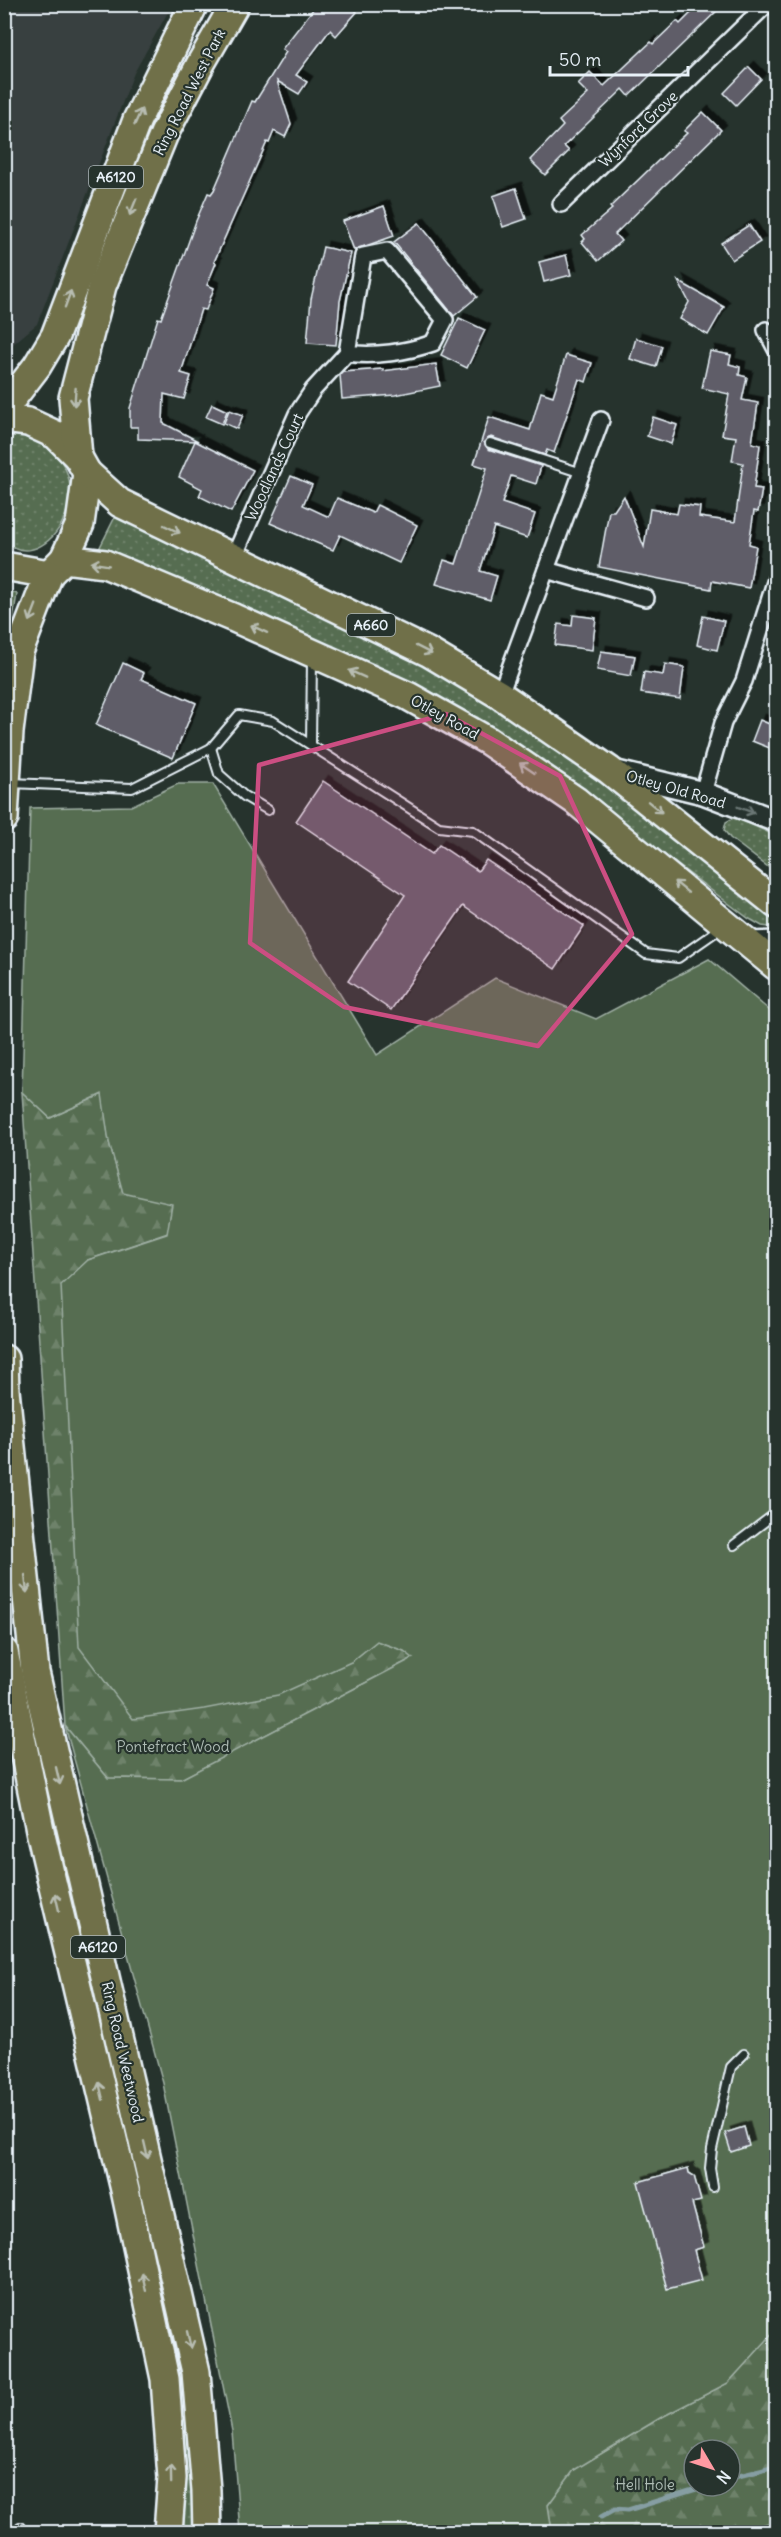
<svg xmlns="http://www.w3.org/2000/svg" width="781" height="2537" viewBox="0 0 781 2537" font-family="Delius,sans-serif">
<defs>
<pattern id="grass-dots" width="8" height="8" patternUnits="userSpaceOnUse" patternTransform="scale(1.5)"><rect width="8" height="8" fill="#566d51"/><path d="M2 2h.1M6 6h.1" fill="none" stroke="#6e826b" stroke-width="1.8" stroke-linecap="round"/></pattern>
<pattern id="forest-firs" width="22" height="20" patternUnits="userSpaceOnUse" patternTransform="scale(1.5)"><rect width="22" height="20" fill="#566d51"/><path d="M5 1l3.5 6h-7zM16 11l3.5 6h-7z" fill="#6e826b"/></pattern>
<filter id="shadow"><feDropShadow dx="5.5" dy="-5.5" stdDeviation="0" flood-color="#0009"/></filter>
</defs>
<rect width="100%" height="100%" fill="#26332d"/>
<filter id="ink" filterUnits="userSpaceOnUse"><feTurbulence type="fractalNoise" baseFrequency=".0167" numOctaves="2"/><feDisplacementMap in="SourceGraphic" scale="12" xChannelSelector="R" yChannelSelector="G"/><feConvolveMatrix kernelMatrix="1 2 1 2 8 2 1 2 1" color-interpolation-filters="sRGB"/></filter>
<g filter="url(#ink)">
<polygon fill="#37403f" points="5,4 172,5 134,73 37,324 5,351"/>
<g fill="url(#grass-dots)" stroke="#9fafa4" stroke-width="1.5">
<path d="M18,435c100,23 33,149 -13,106v-104z"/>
<polygon points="116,515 457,679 527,724 776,917 776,928 762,926 748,918 564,779 98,551"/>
<polygon points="5,589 17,594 5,668"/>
<polygon points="735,817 776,836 776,873 730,838 724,830 726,822"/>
<path d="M175,2300l27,232h-22c2,-29 5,-59 4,-88 -2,-48 -12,-96 -9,-144z"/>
</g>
<g fill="url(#forest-firs)" stroke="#9fafa4" stroke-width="1.5" fill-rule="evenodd">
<polygon points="22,1092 50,1118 103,1094 109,1142 123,1192 172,1203 168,1233 88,1260 351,1662 377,1641 404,1651 413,1658 181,1779 108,1778 65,1726"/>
<path d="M776,2330v192l-21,4 -6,6h-197l-4,-27 26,-35 86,-52 68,-35zM694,2450h36v36h-36z"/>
</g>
<polygon fill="#566d51" stroke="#9fafa4" stroke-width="1.5" points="178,784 213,784 377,1055 495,978 596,1019 709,959 776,1016 776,2330 728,2383 660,2418 574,2470 548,2505 552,2532 240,2532 232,2431 163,2083 65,1726 108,1778 181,1779 413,1658 404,1651 377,1641 351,1662 278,1695 204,1709 133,1719 79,1647 61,1285 88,1260 167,1234 172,1204 123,1193 109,1142 102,1094 50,1118 22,1092 30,808 131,806"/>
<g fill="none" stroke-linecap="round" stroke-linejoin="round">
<g stroke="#869ea3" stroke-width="5">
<polyline points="730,2478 776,2467"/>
<polyline points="601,2517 615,2509 628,2510 706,2486"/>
</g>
</g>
<g fill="#5f5d68" stroke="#e8f1f8" stroke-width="1.5" filter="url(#shadow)">
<polygon points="317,4 348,4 357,12 336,36 330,30 296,75 307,82 299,94 277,81 291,124 285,137 274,131 269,143 267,142 214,262 216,263 207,285 214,288 206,310 201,309 181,373 191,376 184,399 164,394 163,423 198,441 138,439 138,427 130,427 130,408 158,318 161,319 196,221 208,193 211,194 214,190 252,101 255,102 286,52 282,49"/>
<polygon points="700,4 724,4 629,96 623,89 564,146 569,151 545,175 530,160 563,126 559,121 588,94 578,84 590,72 604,86 651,42 653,44 677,21 680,24"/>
<polygon points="749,67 761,79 736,105 724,93"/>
<polygon points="703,112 721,130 615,234 621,241 598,261 582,242 585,239 582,235 612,209 610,207 687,133 684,131"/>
<polygon points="516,188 526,219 503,227 493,196"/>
<polygon points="384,206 394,236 354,250 343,221"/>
<polygon points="419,223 477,297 454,316 394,242"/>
<polygon points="749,225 760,242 732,260 721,243"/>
<polygon points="323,247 351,253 340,301 336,345 307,343 311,299"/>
<polygon points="566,255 571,275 544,282 539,262"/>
<polygon points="678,281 724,307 708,335 680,319 689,302"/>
<polygon points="459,318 485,330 467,368 441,355"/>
<polygon points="636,338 662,346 656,367 630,359"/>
<polygon points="710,351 731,355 729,364 740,367 739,375 747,377 742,400 758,403 752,443 760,445 754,488 762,489 758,512 754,511 749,544 756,546 749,588 712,581 711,589 599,567 609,511 614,511 624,496 644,547 650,509 677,514 679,504 700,507 699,517 735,522 743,463 732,461 736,437 722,435 729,394 702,388"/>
<polygon points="566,355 592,363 586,382 579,379 554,453 547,450 545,455 491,437 484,442 488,449 541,466 536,484 511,476 502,503 535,514 527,538 494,527 480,571 497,576 490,600 436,584 444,560 456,564 487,468 474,464 489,417 530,430 541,392 553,396"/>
<polygon points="436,364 440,386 395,395 342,399 340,375 343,372 383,369 383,371"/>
<polygon points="212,404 227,411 222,424 206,417"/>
<polygon points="229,410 243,415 237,429 224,423"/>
<polygon points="653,417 677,425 671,444 647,436"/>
<polygon points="195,441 253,470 231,512 199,496 202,489 179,477"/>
<polygon points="291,476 312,485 303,505 329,517 337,498 373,513 377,505 417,525 399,563 340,535 333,550 270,523"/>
<polygon points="573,615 596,618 592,650 555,645 558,624 572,626"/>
<polygon points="703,616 724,621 717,650 697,645"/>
<polygon points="601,651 635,656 631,676 597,670"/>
<polygon points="123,663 144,673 141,679 196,703 173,758 96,725"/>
<polygon points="665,664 684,667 680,699 641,693 644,672 663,675"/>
<polygon points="760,720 774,726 772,731 777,733 777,751 752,741"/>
<polygon points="323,781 432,854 439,845 478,871 486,860 584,926 555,969 463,906 391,1010 348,981 405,895 296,821"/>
<polygon points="744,2127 749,2146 731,2152 725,2133"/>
<polygon points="688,2168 689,2173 694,2176 701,2201 692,2203 704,2247 694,2250 702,2280 667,2289 638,2182"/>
</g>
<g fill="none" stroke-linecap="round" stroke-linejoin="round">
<defs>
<g id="lane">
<polyline points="490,443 582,473"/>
<polyline points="311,744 312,659"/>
<polyline points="211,748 219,774 244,796 268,810"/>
<polyline points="10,783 132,788 211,748 239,715 273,721 439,827 473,831 646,954 678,958 721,928"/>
<polyline points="734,1545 776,1513"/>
<polyline points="713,2187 710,2168 712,2149 731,2067 744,2054"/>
<polyline points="20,2527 21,2532"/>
</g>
<g id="street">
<polyline points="561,204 767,4"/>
<polyline points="766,330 776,349"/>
<path d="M233,559l64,-145 16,-24 34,-37c27,4 60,-1 86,-10l12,-23 -58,-69 -24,5 -16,97"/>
<polyline points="546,570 646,598"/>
<polyline points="500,695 601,420"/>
<polyline points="703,793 723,723 744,681 776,579"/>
</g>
<g id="secondary">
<polyline points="613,771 703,793 776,821"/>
<polyline points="750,943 776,942"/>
</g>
<g id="highway">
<polyline points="4,409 37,366 55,336 137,120 194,4"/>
<polyline points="4,419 28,422 56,435 78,457 87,473 80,524 64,559 49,574 19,652 9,732 4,818"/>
<polyline points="78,457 73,398 102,286 164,134 201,63 235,4"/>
<polyline points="87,473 120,503 428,652 500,695 609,770 776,904"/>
<polyline points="64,559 105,564 234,618 408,696 488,741 576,801 776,966"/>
<polyline points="4,566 49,574"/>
<polyline points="4,1359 5,1390 35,1672 196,2372 206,2490 207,2532"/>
<polyline points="4,1652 41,1835 125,2190 165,2379 172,2478 168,2532"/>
</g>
</defs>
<use href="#lane" stroke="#e8f1f8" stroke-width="12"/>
<use href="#street" stroke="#e8f1f8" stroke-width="20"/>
<use href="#secondary" stroke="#e8f1f8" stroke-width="26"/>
<use href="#highway" stroke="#e8f1f8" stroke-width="32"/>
<use href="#lane" stroke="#26332d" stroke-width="8"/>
<use href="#street" stroke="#26332d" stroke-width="15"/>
<use href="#secondary" stroke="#26332d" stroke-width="21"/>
<use href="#highway" stroke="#6f704a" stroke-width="27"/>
</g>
<defs><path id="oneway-shaft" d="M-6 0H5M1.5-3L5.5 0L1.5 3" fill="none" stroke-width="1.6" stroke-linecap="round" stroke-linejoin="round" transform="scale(1.5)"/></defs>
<g stroke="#b8bdb2">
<use href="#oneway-shaft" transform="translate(138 117) rotate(-66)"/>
<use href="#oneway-shaft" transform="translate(133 207) rotate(112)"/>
<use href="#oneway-shaft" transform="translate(68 299) rotate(-70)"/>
<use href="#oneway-shaft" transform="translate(75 397) rotate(94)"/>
<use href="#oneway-shaft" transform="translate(172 529) rotate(26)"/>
<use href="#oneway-shaft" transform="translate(100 564) rotate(-171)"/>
<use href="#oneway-shaft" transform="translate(33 613) rotate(111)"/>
<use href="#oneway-shaft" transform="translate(259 629) rotate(-155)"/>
<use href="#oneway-shaft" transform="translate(424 650) rotate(27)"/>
<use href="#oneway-shaft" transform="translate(357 674) rotate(-156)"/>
<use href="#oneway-shaft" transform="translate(527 768) rotate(-146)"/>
<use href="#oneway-shaft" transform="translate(655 807) rotate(39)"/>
<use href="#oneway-shaft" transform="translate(681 887) rotate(-141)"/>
<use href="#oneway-shaft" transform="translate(26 1584) rotate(84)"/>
<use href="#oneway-shaft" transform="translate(58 1776) rotate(77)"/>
<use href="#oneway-shaft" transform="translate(57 1902) rotate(-103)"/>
<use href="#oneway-shaft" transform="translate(101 2091) rotate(-103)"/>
<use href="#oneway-shaft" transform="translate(146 2150) rotate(77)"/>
<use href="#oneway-shaft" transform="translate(144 2282) rotate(-102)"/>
<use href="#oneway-shaft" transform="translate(189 2340) rotate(77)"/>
<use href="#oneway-shaft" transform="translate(171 2474) rotate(-91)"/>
</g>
<use stroke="#6a7674" href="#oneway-shaft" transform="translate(746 810) rotate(21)"/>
</g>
<path fill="#cc4e82" fill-opacity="0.2" stroke="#cc4e82" stroke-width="4.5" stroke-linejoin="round" d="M446,714l114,62 72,158 -94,112 -194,-39 -94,-64 9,-178z"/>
<g text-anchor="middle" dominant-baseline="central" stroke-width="4.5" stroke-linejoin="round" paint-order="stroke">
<g fill="#26332d" stroke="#aeb8bb" stroke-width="1.5">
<rect x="89" y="166" width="54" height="22" rx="4.5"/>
<rect x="347" y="614" width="48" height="22" rx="4.5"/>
<rect x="71" y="1936" width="54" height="22" rx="4.5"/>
</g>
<g font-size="14" font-weight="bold" fill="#e8f1f8">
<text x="116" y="177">A6120</text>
<text x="371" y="625">A660</text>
<text x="98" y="1947">A6120</text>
</g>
<g font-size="15" fill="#e8f1f8" stroke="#26332d">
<text transform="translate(189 92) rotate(-63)">Ring Road West Park</text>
<text transform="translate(638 129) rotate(-44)">Wynford Grove</text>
<text transform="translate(274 467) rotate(-65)">Woodlands Court</text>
<text transform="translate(445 717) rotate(29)">Otley Road</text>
<text transform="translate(676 789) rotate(16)">Otley Old Road</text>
<text transform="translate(123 2052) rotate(77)">Ring Road Weetwood</text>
</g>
<g font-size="15" fill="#aebcb5" stroke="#26332d">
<text x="173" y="1746">Pontefract Wood</text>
<text x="645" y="2484">Hell Hole</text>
</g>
</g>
<rect width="781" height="2537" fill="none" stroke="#26332d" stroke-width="24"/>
<rect x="12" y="12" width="757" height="2513" fill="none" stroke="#e8f1f8" stroke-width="2" filter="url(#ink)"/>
<g transform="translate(712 2468) rotate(129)"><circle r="28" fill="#26332d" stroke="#747f7e" stroke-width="1.5"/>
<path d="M0-4.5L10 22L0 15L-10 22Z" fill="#ff9aa2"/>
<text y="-9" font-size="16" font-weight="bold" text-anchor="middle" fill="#e8f1f8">N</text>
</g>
<path d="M550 66v9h138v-9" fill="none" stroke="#e8f1f8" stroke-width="3"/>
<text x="559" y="66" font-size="18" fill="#e8f1f8" stroke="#26332d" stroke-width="4.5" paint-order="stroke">50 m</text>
</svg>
